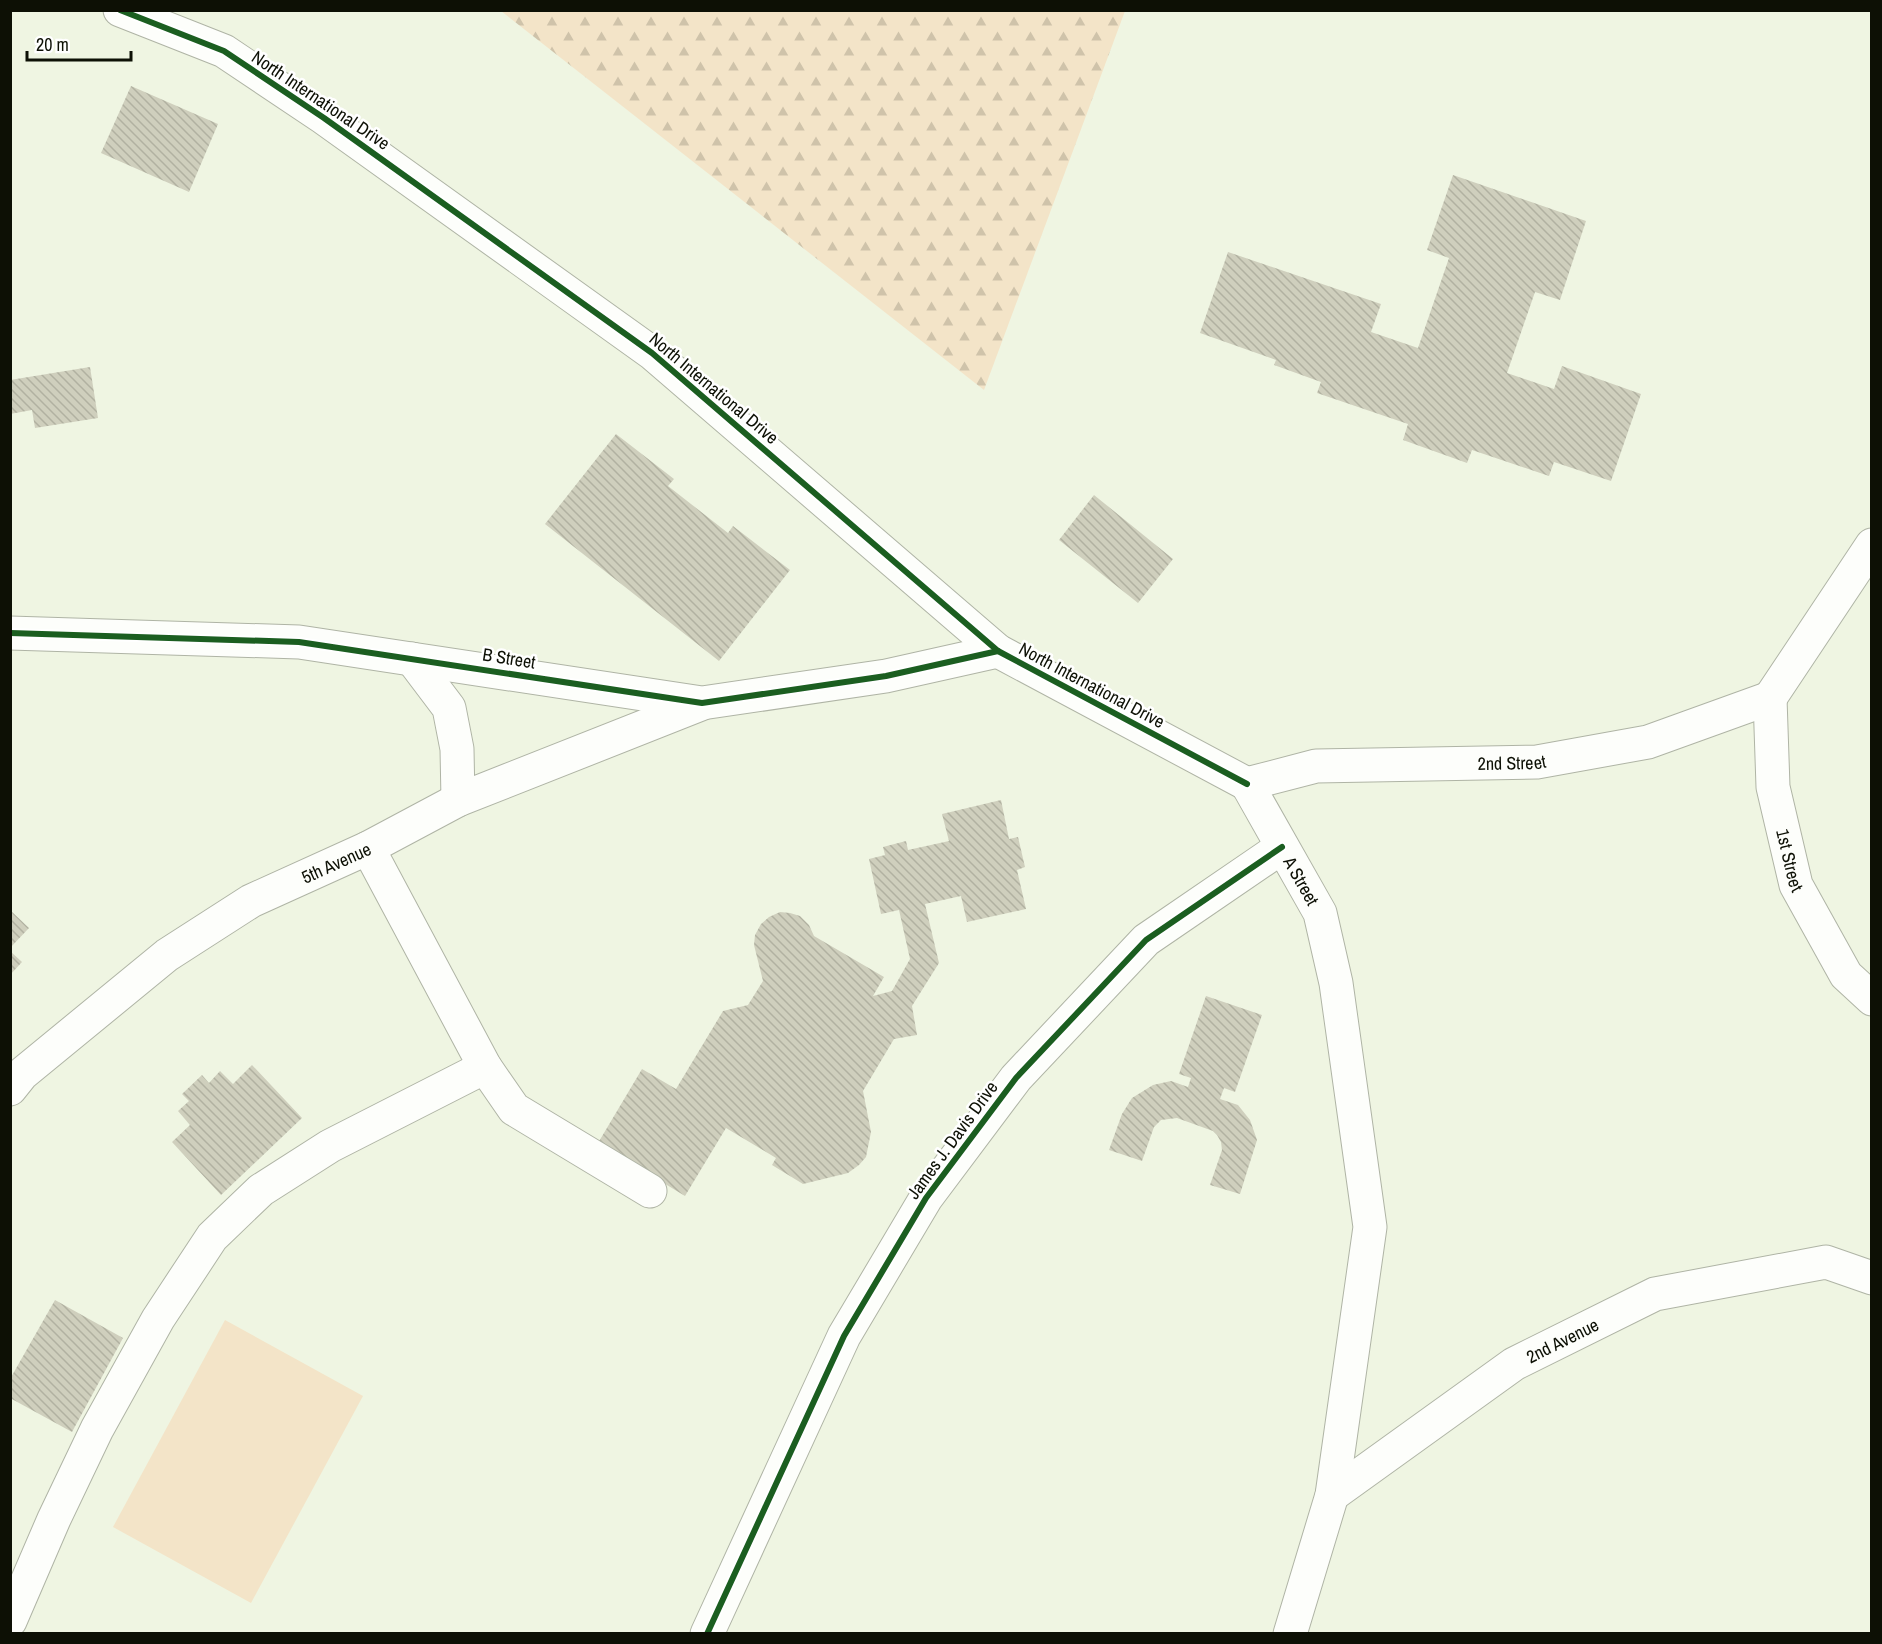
<svg xmlns="http://www.w3.org/2000/svg" width="1882" height="1644" viewBox="0 0 1882 1644" font-family="'Archivo Narrow',sans-serif">
<defs>
<pattern id="forest-firs" width="22" height="20" patternUnits="userSpaceOnUse" patternTransform="scale(1.5)"><rect width="22" height="20" fill="#f3e4c8"/><path d="M5 1l3.5 6h-7zM16 11l3.5 6h-7z" fill="#cfc3aa"/></pattern>
<pattern id="building-back-hatch" width="6" height="6" patternUnits="userSpaceOnUse" patternTransform="scale(1.5)"><rect width="6" height="6" fill="#cfcfbd"/><path d="M-1 5l2 2M0 0l6 6M5-1l2 2" fill="none" stroke="#b1b1a1"/></pattern>
</defs>
<rect width="100%" height="100%" fill="#eff5e2"/>
<polygon fill="url(#forest-firs)" points="501,11 1125,11 984,390"/>
<polygon fill="#f3e4c8" points="225,1320 363,1396 251,1603 113,1527"/>
<g fill="url(#building-back-hatch)">
<polygon points="131,86 218,124 189,192 101,153"/>
<polygon points="1453,175 1586,221 1560,300 1535,292 1507,373 1554,389 1562,366 1641,394 1611,481 1554,462 1549,476 1472,450 1467,463 1403,440 1408,424 1317,393 1321,382 1274,365 1276,360 1200,333 1228,252 1381,304 1371,332 1418,348 1449,258 1427,250"/>
<polygon points="90,367 98,418 35,428 32,410 10,414 10,380"/>
<polygon points="616,434 674,479 668,486 728,533 733,526 790,570 719,661 545,524"/>
<polygon points="1094,495 1173,559 1138,603 1059,540"/>
<polygon points="1001,800 1009,839 1018,837 1025,867 1017,870 1026,909 967,922 961,896 925,904 939,963 912,1006 917,1035 894,1039 863,1091 871,1132 866,1157 859,1165 848,1173 803,1184 772,1165 776,1158 726,1128 685,1196 598,1143 642,1069 676,1089 723,1011 748,1005 763,981 754,945 755,935 761,924 769,917 780,912 790,913 800,916 809,925 814,936 884,977 873,996 892,991 910,959 899,910 881,914 869,859 885,855 883,847 906,841 908,850 949,841 942,814"/>
<polygon points="10,910 29,928 10,948"/>
<polygon points="10,951 22,962 10,975"/>
<polygon points="1206,996 1262,1015 1235,1092 1224,1088 1220,1099 1238,1105 1250,1120 1257,1140 1240,1194 1210,1185 1222,1150 1221,1142 1217,1135 1213,1131 1177,1118 1161,1120 1154,1127 1142,1161 1109,1150 1122,1114 1132,1098 1153,1085 1171,1081 1188,1087 1191,1078 1179,1074"/>
<polygon points="252,1065 302,1118 221,1195 172,1142 190,1125 178,1111 189,1101 182,1094 202,1075 209,1083 220,1071 233,1084"/>
<polygon points="55,1300 123,1338 72,1432 10,1398 10,1379"/>
</g>
<g fill="none" stroke-linecap="round" stroke-linejoin="round">
<defs>
<g id="minor">
<polyline points="120,10 224,51 324,118 652,353 998,651 1247,784"/>
<polyline points="10,633 299,642 702,703 886,676 998,651"/>
<polyline points="412,659 449,708 457,749 458,800"/>
<path id="s1" d="M1770,698l3,89 23,98 50,90 26,24"/>
<polyline points="1770,698 1872,545"/>
<path id="s2" d="M1247,784l73,129 16,70 34,244 -38,268 -42,139"/>
<path id="s3" d="M1247,784l69,-18 221,-4 111,-20 122,-44"/>
<polyline points="368,848 485,1067 514,1109 650,1191"/>
<path id="s4" d="M10,1089l12,-15 145,-119 84,-54 117,-53 90,-48 243,-96"/>
<path id="s5" d="M1332,1495l182,-131 141,-70 171,-32 46,16"/>
<polyline points="10,1621 54,1519 97,1429 158,1319 212,1237 261,1190 330,1146 485,1067"/>
<polyline points="707,1634 844,1336 926,1198 1016,1078 1146,940 1282,847"/>
</g>
</defs>
<use href="#minor" stroke="#afb4a5" stroke-width="35"/>
<use href="#minor" stroke="#fdfefb" stroke-width="33"/>
<defs>
<g id="cycleway">
<polyline points="120,10 224,51 324,118 652,353 998,651 1247,784"/>
<polyline points="10,633 299,642 702,703 886,676 998,651"/>
<polyline points="707,1634 844,1336 926,1198 1016,1078 1146,940 1282,847"/>
</g>
</defs>
<use href="#cycleway" stroke="#fff" stroke-width="10"/>
<use href="#cycleway" stroke="#1b5e20" stroke-width="6"/>
</g>
<g text-anchor="middle" dominant-baseline="central" stroke-width="5" stroke-linejoin="round" paint-order="stroke">
<g font-size="18" fill="#0d1005" stroke="#fff">
<text transform="translate(321 100) rotate(34)">North International Drive</text>
<text transform="translate(714 388) rotate(40)">North International Drive</text>
<text transform="translate(509 658) rotate(9)">B Street</text>
<text transform="translate(1092 685) rotate(28)">North International Drive</text>
<text stroke="none"><textPath href="#s3" startOffset="267">2nd Street</textPath></text>
<text stroke="none"><textPath href="#s1" startOffset="164">1st Street</textPath></text>
<text stroke="none"><textPath href="#s4" startOffset="400">5th Avenue</textPath></text>
<text stroke="none"><textPath href="#s2" startOffset="111">A Street</textPath></text>
<text transform="translate(952 1140) rotate(-54)">James J. Davis Drive</text>
<text stroke="none"><textPath href="#s5" startOffset="278">2nd Avenue</textPath></text>
</g>
</g>
<rect width="1882" height="1644" fill="none" stroke="#0d1005" stroke-width="24"/>
<path d="M27 51v9h104v-9" fill="none" stroke="#0d1005" stroke-width="3"/>
<text x="36" y="51" font-size="18" fill="#0d1005" stroke="#ffffff" stroke-width="4.5" paint-order="stroke">20 m</text>
</svg>
